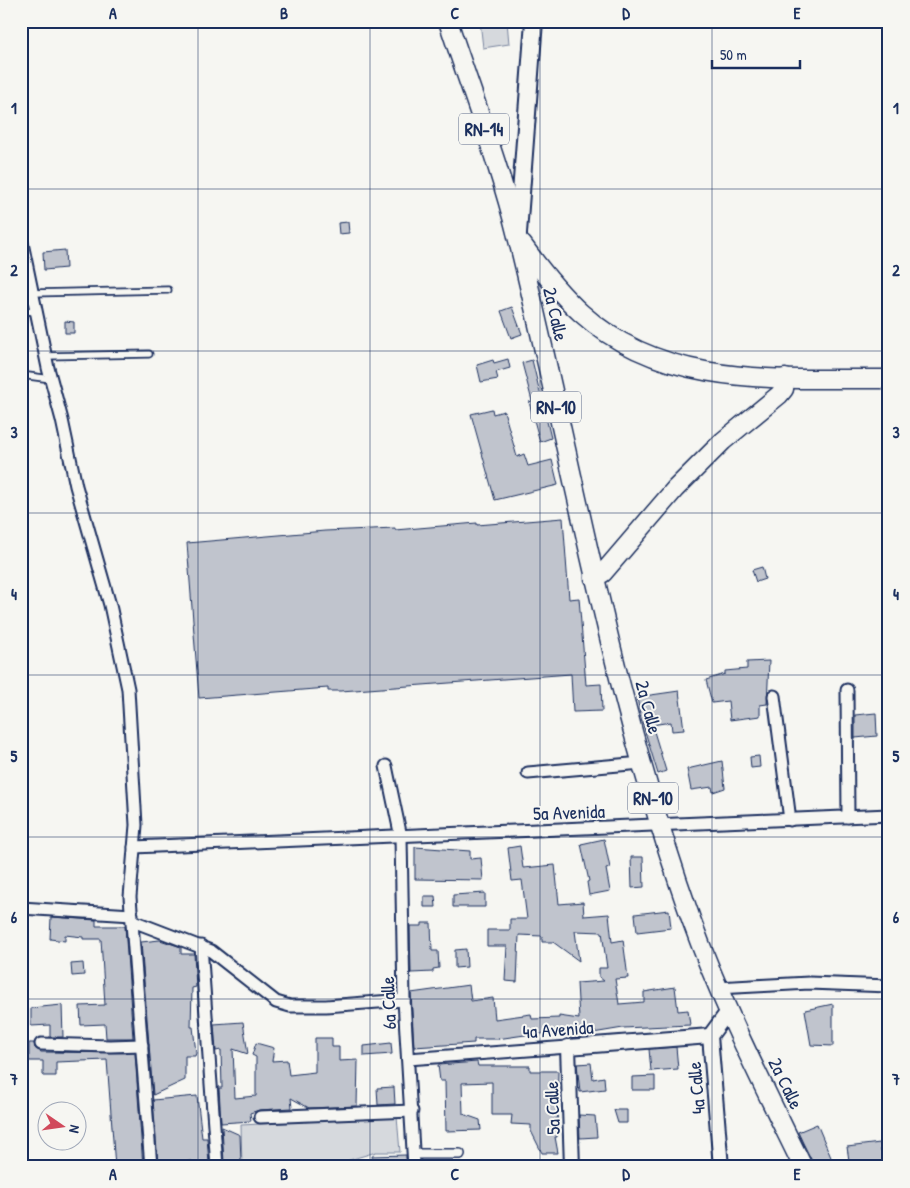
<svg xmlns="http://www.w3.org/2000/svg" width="910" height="1188" viewBox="0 0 910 1188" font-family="'Patrick Hand',sans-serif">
<rect width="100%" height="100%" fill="#f6f6f2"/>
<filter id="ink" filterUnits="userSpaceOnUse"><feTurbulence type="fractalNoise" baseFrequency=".02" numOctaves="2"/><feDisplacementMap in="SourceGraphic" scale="10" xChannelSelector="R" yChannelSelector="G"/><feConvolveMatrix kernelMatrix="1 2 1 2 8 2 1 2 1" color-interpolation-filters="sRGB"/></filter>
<g filter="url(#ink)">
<g fill="#d6d9dd" stroke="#78849e">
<polygon points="480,21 507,21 509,44 483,48"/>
<polygon points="397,1117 400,1152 376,1152 346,1161 345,1167 242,1167 241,1125"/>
</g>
<g fill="#c0c4cd" stroke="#1b2f5e">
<polygon points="348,222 349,233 339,234 338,223"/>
<polygon points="65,250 66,268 44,270 43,252"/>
<polygon points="512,307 522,334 511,338 501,311"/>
<polygon points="65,321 74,322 74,333 65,333"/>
<polygon points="508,359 510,368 496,372 498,379 481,382 477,365 493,360 494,363"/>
<polygon points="532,360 551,438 540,442 529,402 532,401 522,363"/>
<polygon points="492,409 493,414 504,411 517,457 524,454 528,466 552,460 558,485 495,500 471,414"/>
<polygon points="563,518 569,599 579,598 586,685 601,684 602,711 573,712 571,674 341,691 328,691 328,688 199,698 187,543 325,531 395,528 395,530 477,523 477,525"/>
<polygon points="762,567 765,579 756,582 752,570"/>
<polygon points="769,661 767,704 760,705 760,716 730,720 728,701 712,703 706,680 725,674 725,671 747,669 747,662"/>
<polygon points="679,691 684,730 672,731 671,722 652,725 666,771 658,774 640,715 637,697"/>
<polygon points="876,713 877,736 855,738 855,715"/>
<polygon points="759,756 760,767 751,768 750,757"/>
<polygon points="722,761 725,788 713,792 712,787 691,790 687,769"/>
<polygon points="604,839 610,868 606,869 610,891 589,895 587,882 589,881 581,844"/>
<polygon points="520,846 523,868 555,865 559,904 583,902 584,916 609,914 612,942 623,940 625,955 628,978 615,979 619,1004 644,1002 644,992 675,987 678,1011 688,1010 690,1025 623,1028 593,1033 532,1034 497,1039 474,1039 474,1043 414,1047 411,993 469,985 471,1001 493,998 495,1019 531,1014 532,1019 559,1018 559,1016 579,1019 577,983 604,981 599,977 599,968 607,968 602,932 575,931 579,961 553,942 542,942 542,936 519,935 517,982 505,981 507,946 487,946 487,930 510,930 510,919 527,919 522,880 512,881 508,848"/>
<polygon points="415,847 470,851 470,859 481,858 483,880 415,879"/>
<polygon points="631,857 643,857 644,887 632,888"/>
<polygon points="485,893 485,907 453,907 453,895"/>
<polygon points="424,896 435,896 436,907 424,907"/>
<polygon points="669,910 671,928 637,932 635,914"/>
<polygon points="51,917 96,920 96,926 125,926 133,1038 106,1038 105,1024 81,1025 80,1006 105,1005 101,939 83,939 83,937 65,935 65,941 50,939"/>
<polygon points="422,923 431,923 432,951 438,951 439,968 433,969 433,972 411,973 410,926 422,926"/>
<polygon points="160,940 181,947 181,954 194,954 196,987 192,988 191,1027 193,1027 196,1053 195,1056 185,1056 185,1080 153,1095 141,942"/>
<polygon points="466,949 467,967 455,968 455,950"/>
<polygon points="83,963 84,975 72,976 71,964"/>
<polygon points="833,1004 833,1046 811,1045 805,1010"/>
<polygon points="62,1005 63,1037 50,1037 50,1025 31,1026 31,1008"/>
<polygon points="243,1022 248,1054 233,1049 235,1098 256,1096 256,1057 252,1055 256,1043 274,1048 272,1061 287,1060 289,1075 315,1072 315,1038 332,1038 332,1047 339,1047 339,1061 358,1060 357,1106 309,1108 291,1098 292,1108 259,1110 250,1113 251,1121 221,1123 219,1088 222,1088 221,1050 216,1051 214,1024"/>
<polygon points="29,1043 34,1043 35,1048 41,1052 135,1053 143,1167 115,1167 107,1060 56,1062 56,1076 43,1076 43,1061 29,1061"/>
<polygon points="391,1043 392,1054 364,1056 364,1046"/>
<polygon points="676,1047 678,1069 651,1071 649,1049"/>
<polygon points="477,1062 478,1066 530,1066 530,1071 558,1071 557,1137 555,1137 558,1153 542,1153 531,1131 531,1125 511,1124 512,1115 492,1115 492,1082 462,1083 463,1114 480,1120 481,1130 446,1131 445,1081 440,1081 438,1065"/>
<polygon points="591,1063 593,1079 604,1077 605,1089 580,1092 577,1064"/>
<polygon points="655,1076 655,1090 632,1090 632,1077"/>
<polygon points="394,1087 395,1104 378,1105 377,1088"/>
<polygon points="197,1096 202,1138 207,1138 209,1163 193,1166 192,1161 158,1164 153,1100"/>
<polygon points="614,1110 627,1110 627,1123 618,1123"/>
<polygon points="579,1115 595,1116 597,1137 580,1138"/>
<polygon points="817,1124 835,1167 815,1167 803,1143 798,1132"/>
<polygon points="222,1127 240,1135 241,1162 224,1163"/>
<polygon points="880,1143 881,1152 886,1152 886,1167 850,1167 847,1147"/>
<polygon points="406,1155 406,1167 373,1167 372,1156"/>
</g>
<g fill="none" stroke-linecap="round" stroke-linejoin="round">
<defs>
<g id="service">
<polyline points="32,293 168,290"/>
<polyline points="21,310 35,312"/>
<polyline points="45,356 149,354"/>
<polyline points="21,375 51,379"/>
</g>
<polyline id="pedestrian" points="413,1154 460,1154"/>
<g id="minor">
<polyline points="21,238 48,368 62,420 76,486 110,605 128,689 136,825 130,897 151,1167"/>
<polyline points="847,690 848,817"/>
<polyline points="774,696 790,820"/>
<polyline points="386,766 401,837 404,1000 414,1167"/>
<polyline points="528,773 642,763"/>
<polyline points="134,847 889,815"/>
<polyline points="21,908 132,915"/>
<polyline points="133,921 211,951 276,1002 290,1006 326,1006 404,1000"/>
<polyline points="201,946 217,1167"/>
<polyline points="717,988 809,983 889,986"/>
<polyline points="41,1044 110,1046 142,1045"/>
<polyline points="408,1059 568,1047"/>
<polyline points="260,1117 412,1111"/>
</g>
<g id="tertiary">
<polyline points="572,1167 568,1047 710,1036"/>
<polyline points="721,1167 710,1036 727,1013"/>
</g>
<polyline id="secondary" points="518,233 534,21"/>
<g id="primary">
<path d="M448,21c24,73 52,145 70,219 56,227 94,459 173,679 31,86 72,166 112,248"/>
<path d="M522,244c18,25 36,48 59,69 85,77 202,65 308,66"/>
<polyline points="594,578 603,573 675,489 723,441 779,395 784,389 785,378"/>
</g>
</defs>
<use href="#service" stroke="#1b2f5e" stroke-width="9"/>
<use href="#pedestrian" stroke="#1b2f5e" stroke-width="12"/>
<use href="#minor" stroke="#1b2f5e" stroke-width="15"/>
<use href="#tertiary" stroke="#1b2f5e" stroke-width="18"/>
<use href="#secondary" stroke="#1b2f5e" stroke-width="20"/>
<use href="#primary" stroke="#1b2f5e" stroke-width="21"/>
<use href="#service" stroke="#f6f6f2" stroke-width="5.5"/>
<use href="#pedestrian" stroke="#f6f6f2" stroke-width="9"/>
<use href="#minor" stroke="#f6f6f2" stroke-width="11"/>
<use href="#tertiary" stroke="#f6f6f2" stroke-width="14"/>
<use href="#secondary" stroke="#f6f6f2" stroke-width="16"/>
<use href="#primary" stroke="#f6f6f2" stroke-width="18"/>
</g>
</g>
<path fill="none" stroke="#1b2f5e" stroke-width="1" stroke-opacity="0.55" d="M198,21v1146M370,21v1146M540,21v1146M712,21v1146M21,189h868M21,351h868M21,513h868M21,675h868M21,837h868M21,999h868"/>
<g text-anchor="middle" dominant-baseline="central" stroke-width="4" stroke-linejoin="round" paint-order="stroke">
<g fill="#f6f6f2" stroke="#5d6b8a" stroke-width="1">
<rect x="459" y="113.5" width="50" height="31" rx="4"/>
<rect x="531" y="391.5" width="50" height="31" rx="4"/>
<rect x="628" y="782.5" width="50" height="31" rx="4"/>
</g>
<g font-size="18" font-weight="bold" fill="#1b2f5e">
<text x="484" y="129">RN-14</text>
<text x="556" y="407">RN-10</text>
<text x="653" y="798">RN-10</text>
</g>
<g font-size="19" fill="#1b2f5e" stroke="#f6f6f2">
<text transform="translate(556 314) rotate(77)">2a Calle</text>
<text transform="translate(649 707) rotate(75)">2a Calle</text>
<text transform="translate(569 812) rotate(-2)">5a Avenida</text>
<text transform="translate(388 1003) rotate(-92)">6a Calle</text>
<text transform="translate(558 1029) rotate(-4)">4a Avenida</text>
<text transform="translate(786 1083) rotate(64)">2a Calle</text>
<text transform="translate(696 1088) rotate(-95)">4a Calle</text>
<text transform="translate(552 1108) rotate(-92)">5a Calle</text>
</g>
</g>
<rect width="910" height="1188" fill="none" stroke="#f6f6f2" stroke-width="55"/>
<g transform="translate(62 1126) rotate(103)"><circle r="24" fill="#f6f6f2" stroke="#9ea6b7"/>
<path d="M0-4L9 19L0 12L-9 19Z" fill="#d1495b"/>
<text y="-8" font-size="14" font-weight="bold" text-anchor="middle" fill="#1b2f5e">N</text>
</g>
<path d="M712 60v8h88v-8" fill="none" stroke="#1b2f5e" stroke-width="2.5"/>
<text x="720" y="60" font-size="15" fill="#1b2f5e" stroke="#f6f6f2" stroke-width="4" paint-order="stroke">50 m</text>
<rect x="28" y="28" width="854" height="1132" fill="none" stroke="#1b2f5e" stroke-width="2"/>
<g font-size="16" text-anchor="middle" font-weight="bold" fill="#1b2f5e">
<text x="113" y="19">A</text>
<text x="284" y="19">B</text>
<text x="455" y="19">C</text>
<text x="626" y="19">D</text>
<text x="797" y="19">E</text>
<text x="14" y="114">1</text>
<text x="896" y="114">1</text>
<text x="14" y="276">2</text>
<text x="896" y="276">2</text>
<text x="14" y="438">3</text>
<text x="896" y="438">3</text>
<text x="14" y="600">4</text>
<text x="896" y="600">4</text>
<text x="14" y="762">5</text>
<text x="896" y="762">5</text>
<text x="14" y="923">6</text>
<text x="896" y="923">6</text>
<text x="14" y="1085">7</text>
<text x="896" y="1085">7</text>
<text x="113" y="1180">A</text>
<text x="284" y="1180">B</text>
<text x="455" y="1180">C</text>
<text x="626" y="1180">D</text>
<text x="797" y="1180">E</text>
</g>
</svg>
